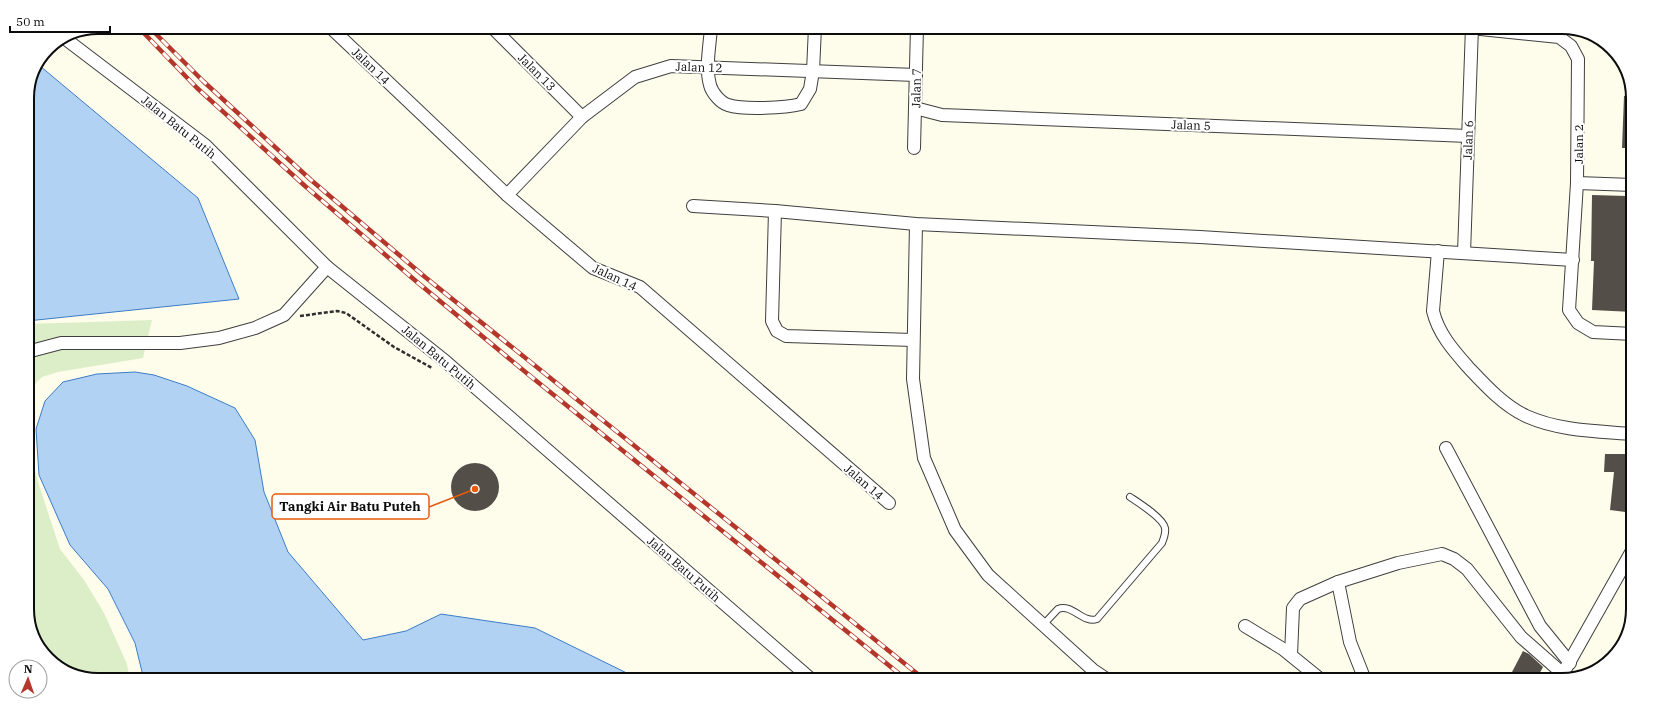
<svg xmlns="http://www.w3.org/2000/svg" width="1660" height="707" viewBox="0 0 1660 707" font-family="'IBM Plex Serif',serif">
<rect width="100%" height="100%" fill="#fefdeb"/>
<polygon fill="#dceec8" points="152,320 143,358 58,372 42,377 31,388 28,421 31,455 39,485 60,549 84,580 104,613 127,664 130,680 98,680 71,675 42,652 27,614 27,324"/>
<g fill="#b2d2f3" stroke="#3c7dc7">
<polygon points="40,66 198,198 239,299 27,321 27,93"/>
<polygon points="135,372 154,375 187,386 235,408 255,440 264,492 288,552 363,640 406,631 441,614 535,628 641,680 144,680 135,643 108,589 70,545 39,475 36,429 45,401 63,382 97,374"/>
</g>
<g fill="#544e48">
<polygon points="1624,96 1633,96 1633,148 1622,148"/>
<polygon points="1592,195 1627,196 1625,275 1633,275 1633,312 1592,310 1594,261 1591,261"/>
<polygon points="1605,454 1633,454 1633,513 1610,510 1614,472 1604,472"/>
<circle cx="475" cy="487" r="24"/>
<polygon points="1523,651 1529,654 1543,667 1536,680 1528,680 1512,672"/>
</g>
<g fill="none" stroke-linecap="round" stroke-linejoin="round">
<defs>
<g id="service">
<polyline points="1631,266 1633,266"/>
<path d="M1043,625l15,-16c14,-6 25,15 39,10l65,-76c2,-5 4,-10 3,-15 -2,-10 -26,-25 -35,-31"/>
</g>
<g id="minor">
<polyline points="330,27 507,195 593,268 640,287 889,503"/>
<polyline points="492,27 582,117"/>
<path d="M711,27c-1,18 -6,40 -1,58 2,8 11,18 18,20 16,5 57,3 73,-1l9,-15 3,-18 2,-44"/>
<polyline points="1461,27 1559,37 1571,46 1578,59 1577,183 1569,310 1578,323 1593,332 1633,334"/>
<polyline points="63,37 205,145 327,267 445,361 812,680"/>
<polyline points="915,108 942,115 1468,136"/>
<polyline points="914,148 917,27"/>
<polyline points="1577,183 1633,185"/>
<polyline points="507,195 582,117 635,77 671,66 916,75"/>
<polyline points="693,206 775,211 916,224 1200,237 1573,260"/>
<polyline points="775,211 772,321 777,331 786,336 913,340"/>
<polyline points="916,224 913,379 924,458 955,530 988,575 1093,670 1108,680"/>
<path d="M1438,251l-5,60c5,22 20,39 35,56 17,18 35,38 58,49 33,15 71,15 107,18"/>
<polyline points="1464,253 1472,27"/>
<polyline points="27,352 61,343 180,343 219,338 255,328 284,315 327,267"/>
<polyline points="1446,448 1540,626 1570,663"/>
<polyline points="1338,582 1350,642 1365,680"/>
<polyline points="1245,626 1283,649 1320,679 1325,680"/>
<polyline points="1291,655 1293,608 1300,599 1338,582 1398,563 1442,554 1454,559 1467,569 1521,637 1562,673"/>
<polyline points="1566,668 1633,549"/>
</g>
</defs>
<use href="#service" stroke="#3f3f3f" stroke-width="8"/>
<use href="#minor" stroke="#3f3f3f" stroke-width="14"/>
<polyline stroke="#2e2e2e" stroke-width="2.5" stroke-dasharray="4 2" stroke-linecap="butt" points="300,316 337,311 346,313 394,347 432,368"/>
<use href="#service" stroke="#fff" stroke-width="6"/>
<use href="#minor" stroke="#fff" stroke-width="12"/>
<defs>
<g id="rail">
<polyline points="138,27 197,88 305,186 417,282 529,375 907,680"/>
<polyline points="149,27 203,81 311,180 425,277 925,680"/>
</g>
</defs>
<use href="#rail" stroke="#b5362a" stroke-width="4.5"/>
<use href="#rail" stroke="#fff" stroke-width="3" stroke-dasharray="9" stroke-linecap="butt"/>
</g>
<g text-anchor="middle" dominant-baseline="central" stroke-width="4" stroke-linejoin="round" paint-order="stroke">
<g font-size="12" fill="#0c0c0c" stroke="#fff">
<text transform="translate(371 66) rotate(44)">Jalan 14</text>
<text transform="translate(699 67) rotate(2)">Jalan 12</text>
<text transform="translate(537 72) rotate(45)">Jalan 13</text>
<text transform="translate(916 88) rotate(-89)">Jalan 7</text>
<text transform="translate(1191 125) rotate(2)">Jalan 5</text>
<text transform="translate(179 127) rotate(39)">Jalan Batu Putih</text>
<text transform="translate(1468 140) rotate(-88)">Jalan 6</text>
<text transform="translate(1578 144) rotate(-90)">Jalan 2</text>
<text transform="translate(615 277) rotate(25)">Jalan 14</text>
<text transform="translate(439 357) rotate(40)">Jalan Batu Putih</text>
<text transform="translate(864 482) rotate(41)">Jalan 14</text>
<text transform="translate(684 569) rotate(41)">Jalan Batu Putih</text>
</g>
</g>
<path d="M0 0H1660V707H0ZM98 34H1562A64 64 0 0 1 1626 98V609A64 64 0 0 1 1562 673H98A64 64 0 0 1 34 609V98A64 64 0 0 1 98 34Z" fill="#fff" fill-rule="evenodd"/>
<path fill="none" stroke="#0c0c0c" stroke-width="2" d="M98 34H1562A64 64 0 0 1 1626 98V609A64 64 0 0 1 1562 673H98A64 64 0 0 1 34 609V98A64 64 0 0 1 98 34Z"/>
<path fill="none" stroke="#e8590c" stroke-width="1.5" d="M475 489L429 507"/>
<circle fill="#e8590c" stroke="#fff" stroke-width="1.5" cx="475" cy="489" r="4"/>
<rect fill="#fff" stroke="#e8590c" stroke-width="1.5" x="272" y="494" width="157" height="25" rx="4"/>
<g font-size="13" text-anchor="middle" font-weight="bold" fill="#0c0c0c">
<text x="350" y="511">Tangki Air Batu Puteh</text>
</g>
<g transform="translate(28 679) rotate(2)"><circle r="19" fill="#ffffff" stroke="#9e9e9e"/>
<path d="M0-3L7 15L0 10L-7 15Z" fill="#b5362a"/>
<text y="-6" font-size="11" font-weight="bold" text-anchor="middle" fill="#0c0c0c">N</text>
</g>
<path d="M10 26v6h100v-6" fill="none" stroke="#0c0c0c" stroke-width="2"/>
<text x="16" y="26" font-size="12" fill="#0c0c0c" stroke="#ffffff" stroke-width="3" paint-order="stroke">50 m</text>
</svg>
